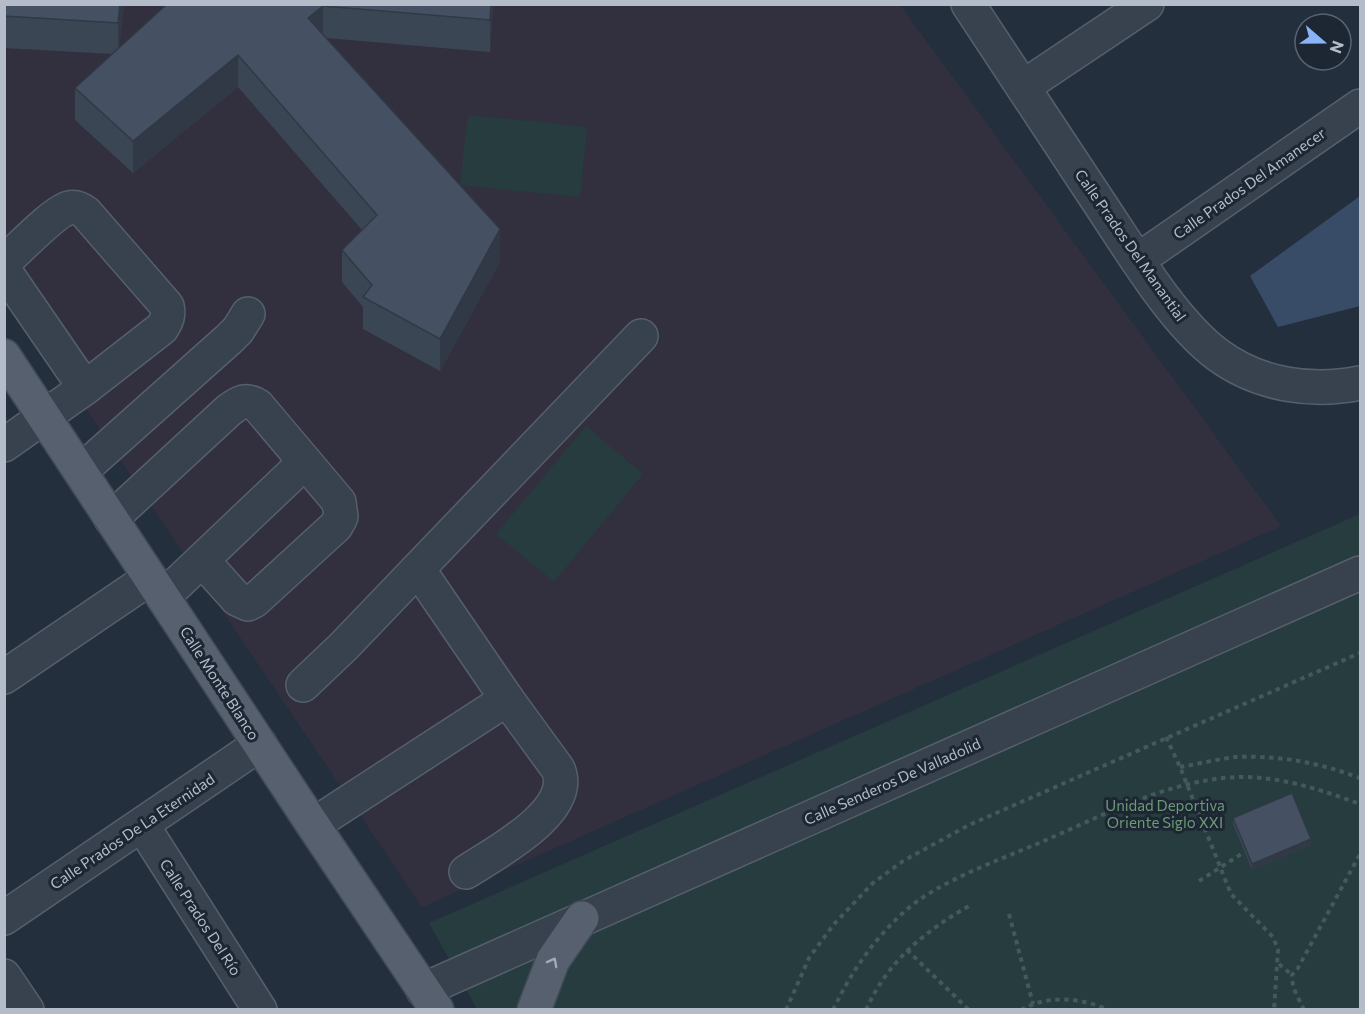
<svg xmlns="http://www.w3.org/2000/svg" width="1365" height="1014" viewBox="0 0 1365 1014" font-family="Commissioner,sans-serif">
<rect width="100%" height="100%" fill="#242f3e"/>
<polygon fill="#32303f" points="4,5 900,5 1281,526 422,907 5,289"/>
<g fill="#263c3f">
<polygon points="468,115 587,127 580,197 460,185"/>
<polygon points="586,426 643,474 554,582 496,534"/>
<polygon points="1360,514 1360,1009 477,1009 429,923"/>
</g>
<polygon fill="#394c67" points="1360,196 1360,306 1278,327 1250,276"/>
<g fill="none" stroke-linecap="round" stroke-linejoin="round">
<defs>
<g id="minor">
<path d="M968,4c46,70 92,139 138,209 29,44 70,111 112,142 41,30 93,38 142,28"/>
<polyline points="1023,87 1147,4"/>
<polyline points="1138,260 1360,106"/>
<path d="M4,262c14,-12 51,-51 65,-54 7,-2 12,1 17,5l81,93c2,9 0,14 -5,22l-77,60 -81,57"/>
<polyline points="4,270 85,388"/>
<polyline points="81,471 229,339 238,330 248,314"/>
<path d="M111,519l118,-109c11,-8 17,-12 29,-4l81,96 2,15 -5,9 -82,75 -6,3 -11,-5 -35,-39"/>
<path d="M418,569l89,130 51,70c18,42 -63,84 -92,103"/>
<polyline points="163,597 305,462"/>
<polyline points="4,677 150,578"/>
<polyline points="303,685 344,646 641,336"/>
<polyline points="142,825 260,1010"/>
<polyline points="313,825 507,699"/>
<polyline points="4,918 260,744"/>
<polyline points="4,976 27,1010"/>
<polyline points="423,990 1360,573"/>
</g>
<g id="major">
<polyline points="4,356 313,825 437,1010"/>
<polyline points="534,1010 553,960 582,918"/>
</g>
</defs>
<use href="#minor" stroke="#565f6c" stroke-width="36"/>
<use href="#major" stroke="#414a57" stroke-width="36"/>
<g stroke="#44595c" stroke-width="4" stroke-dasharray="4.5 4.5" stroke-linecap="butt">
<polyline points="1166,737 1180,767 1231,894 1273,937 1278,950 1274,1010"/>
<path d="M1180,767c18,-3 38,-8 56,-10 43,-2 84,6 124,21"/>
<polyline points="1199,881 1243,853"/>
<polyline points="1009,914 1033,1004"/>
<polyline points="907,950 969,1010"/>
<polyline points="1279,964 1292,975"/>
<polyline points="786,1010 809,958 834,924 873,883 903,861 969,825 1360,653"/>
<path d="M833,1010c18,-38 41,-71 72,-99 34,-30 92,-50 134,-68 59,-25 119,-58 184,-65 48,-5 93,10 137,26"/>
<path d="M866,1010c21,-48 59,-79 103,-104"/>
<path d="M1021,1010c28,-16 60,-12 88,0"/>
<polyline points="1304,1010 1293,987 1292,975 1298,968 1360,854"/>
</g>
<use href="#minor" stroke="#38414e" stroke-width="33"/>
<use href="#major" stroke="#56606e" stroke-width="33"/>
</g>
<g fill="#3b4654">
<polygon points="4,4 124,4 119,48 164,8 161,4 493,4 490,52 326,38 500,262 440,371 363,329 363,307 342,282 342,250 362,230 238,87 133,173 75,120 75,88 112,54 4,48"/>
<polygon points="1233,818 1311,845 1252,870 1233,824"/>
</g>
<g fill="#303945">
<polygon points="120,4 124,4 118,55 118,23"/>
<polygon points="491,4 493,4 490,52 490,20"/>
<polygon points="323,6 323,38 308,18"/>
<polygon points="238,55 238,87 133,173 133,141"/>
<polygon points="500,229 500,262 440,371 440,339"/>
<polygon points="1311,839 1311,845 1252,870 1252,864"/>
</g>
<g fill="#455162" stroke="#303945" stroke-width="1.5">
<polygon points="4,4 120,4 118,23 4,16"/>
<polygon points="167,4 491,4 490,20 323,6 308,18 500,229 440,339 363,297 372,285 342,250 377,215 238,55 133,141 75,88"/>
<polygon points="1292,793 1311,839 1252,864 1233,818"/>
</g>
<defs><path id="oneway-chevron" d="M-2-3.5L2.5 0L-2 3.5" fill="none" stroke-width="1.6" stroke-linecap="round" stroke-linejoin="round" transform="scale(1.5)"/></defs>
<use stroke="#a1aab7" href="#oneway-chevron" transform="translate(553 962) rotate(-62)"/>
<g text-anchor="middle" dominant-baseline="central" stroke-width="6" stroke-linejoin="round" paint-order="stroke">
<g font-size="15" fill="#b4bcc9" stroke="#1d2633">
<text transform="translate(1249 183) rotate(-35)">Calle Prados Del Amanecer</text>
<text transform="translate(1131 245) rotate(55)">Calle Prados Del Manantial</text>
<text transform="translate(220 683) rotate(57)">Calle Monte Blanco</text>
<text transform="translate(892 781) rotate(-24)">Calle Senderos De Valladolid</text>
<text transform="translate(132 831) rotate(-34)">Calle Prados De La Eternidad</text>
<text transform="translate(201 917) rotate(57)">Calle Prados Del Río</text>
</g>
<g font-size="15" fill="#6b9a76" stroke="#1d2633">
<text x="1165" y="805">Unidad Deportiva<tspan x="1165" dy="17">Oriente Siglo XXI</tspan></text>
</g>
</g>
<rect width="1365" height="1014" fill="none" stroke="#b4bcc9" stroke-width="12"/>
<g transform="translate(1323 42) rotate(110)"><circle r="28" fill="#1d2633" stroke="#59626f" stroke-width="1.5"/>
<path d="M0-4.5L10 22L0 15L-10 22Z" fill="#8ab4f8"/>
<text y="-9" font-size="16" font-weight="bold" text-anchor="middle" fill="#b4bcc9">N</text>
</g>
</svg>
